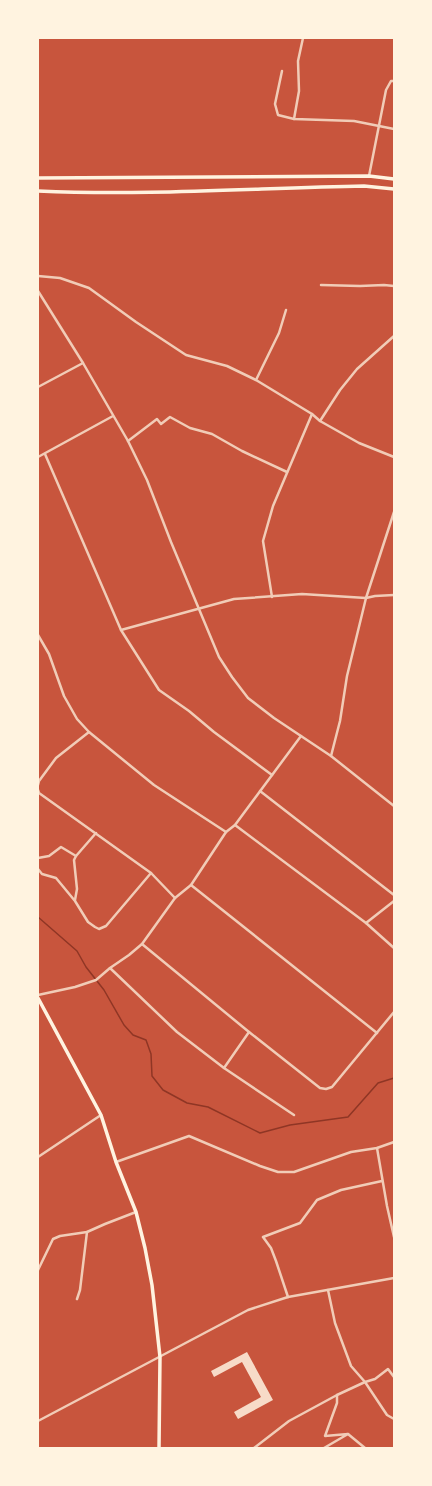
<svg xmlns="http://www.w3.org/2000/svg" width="432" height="1486" viewBox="0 0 432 1486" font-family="'Fira Sans Condensed',sans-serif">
<rect width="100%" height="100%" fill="#c8553d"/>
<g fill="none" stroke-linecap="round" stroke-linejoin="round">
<polyline stroke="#8f3625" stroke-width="1.5" points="38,917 77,951 86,967 104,990 124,1025 133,1035 146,1040 151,1054 152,1076 163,1090 187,1103 208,1107 260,1133 290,1125 348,1117 378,1083 394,1078"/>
</g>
<polygon fill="#f7dbc8" points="247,1352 273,1400 238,1419 234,1412 261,1397 242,1362 214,1377 211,1371"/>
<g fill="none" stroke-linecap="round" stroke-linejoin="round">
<g stroke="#f1ccb7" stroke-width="2.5">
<polyline points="282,71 275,104 278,115 294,119 354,121 394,129"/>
<polyline points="294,119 299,91 298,61 303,38"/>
<polyline points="369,176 386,90 391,81 394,81"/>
<polyline points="38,276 60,278 89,288 136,322 186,355 227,366 256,380 312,414 320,421 359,443 394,457"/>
<polyline points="321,285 360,286 384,285 394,286"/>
<polyline points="38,291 83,363 128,441 147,480 171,542 219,657 232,677 248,698 274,718 331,756 394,806"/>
<polyline points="256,380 279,333 286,310"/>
<polyline points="38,387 83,363"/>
<polyline points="320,421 340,390 357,369 394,336"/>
<polyline points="128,441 157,419 161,424 170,417 190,428 212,434 242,451 287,472"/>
<polyline points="45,454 121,630 159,690 189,711 214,732 272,775"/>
<polyline points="38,457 113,416"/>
<polyline points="272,597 263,541 273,506 312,414"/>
<polyline points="121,630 234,599 302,594 366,598 375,596 394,595"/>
<polyline points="38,635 49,654 64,696 77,719 89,732 154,785 226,832"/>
<polyline points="331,756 340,721 347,676 366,598 394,512"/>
<polyline points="38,785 39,781 56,758 89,732"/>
<polyline points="38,790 39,793 151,873 175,898"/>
<polyline points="260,791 394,895"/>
<polyline points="235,825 366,923 394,948"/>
<polyline points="38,858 49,856 61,847 76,856 96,833"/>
<polyline points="38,869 42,874 56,878 75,901 88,922 95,927 99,929 106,926 151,873"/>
<polyline points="191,885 377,1033"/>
<polyline points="75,900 77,889 74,860 76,856"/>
<polyline points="366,923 394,901"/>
<polyline points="142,944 249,1032 320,1088 326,1089 332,1087 394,1012"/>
<polyline points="110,968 177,1032 224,1068 249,1032"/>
<polyline points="38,995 75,987 96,980 110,968 129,955 142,944 175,898 191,885 226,832 235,825 301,736"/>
<polyline points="224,1068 294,1115"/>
<polyline points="377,1148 387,1206 394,1237"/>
<polyline points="38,1157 101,1115"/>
<polyline points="116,1162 189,1136 260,1166 278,1172 294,1172 351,1152 377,1148 394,1142"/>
<polyline points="38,1270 53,1239 60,1236 87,1232 105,1224 136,1212"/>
<polyline points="328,1290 335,1323 351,1366 365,1382 387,1415 394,1419"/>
<polyline points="288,1297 276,1261 271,1248 263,1237 300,1223 317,1200 341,1190 382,1181"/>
<polyline points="77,1299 80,1290 87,1232"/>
<polyline points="38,1421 248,1310 288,1297 394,1278"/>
<polyline points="348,1434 365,1448"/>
<polyline points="254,1448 289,1421 337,1395 365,1382 375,1379 388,1369 394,1377"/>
<polyline points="324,1448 348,1434 325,1436 337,1403 337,1395"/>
</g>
<g stroke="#fff3e0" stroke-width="3.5">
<polyline points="38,178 369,176 394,179"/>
<path d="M38,191c109,5 218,-3 326,-5l30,3"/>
<polyline points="38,998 101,1115 116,1162 136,1212 145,1248 152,1285 160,1357 159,1448"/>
</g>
</g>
<rect width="432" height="1486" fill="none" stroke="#fff3e0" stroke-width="78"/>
</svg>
